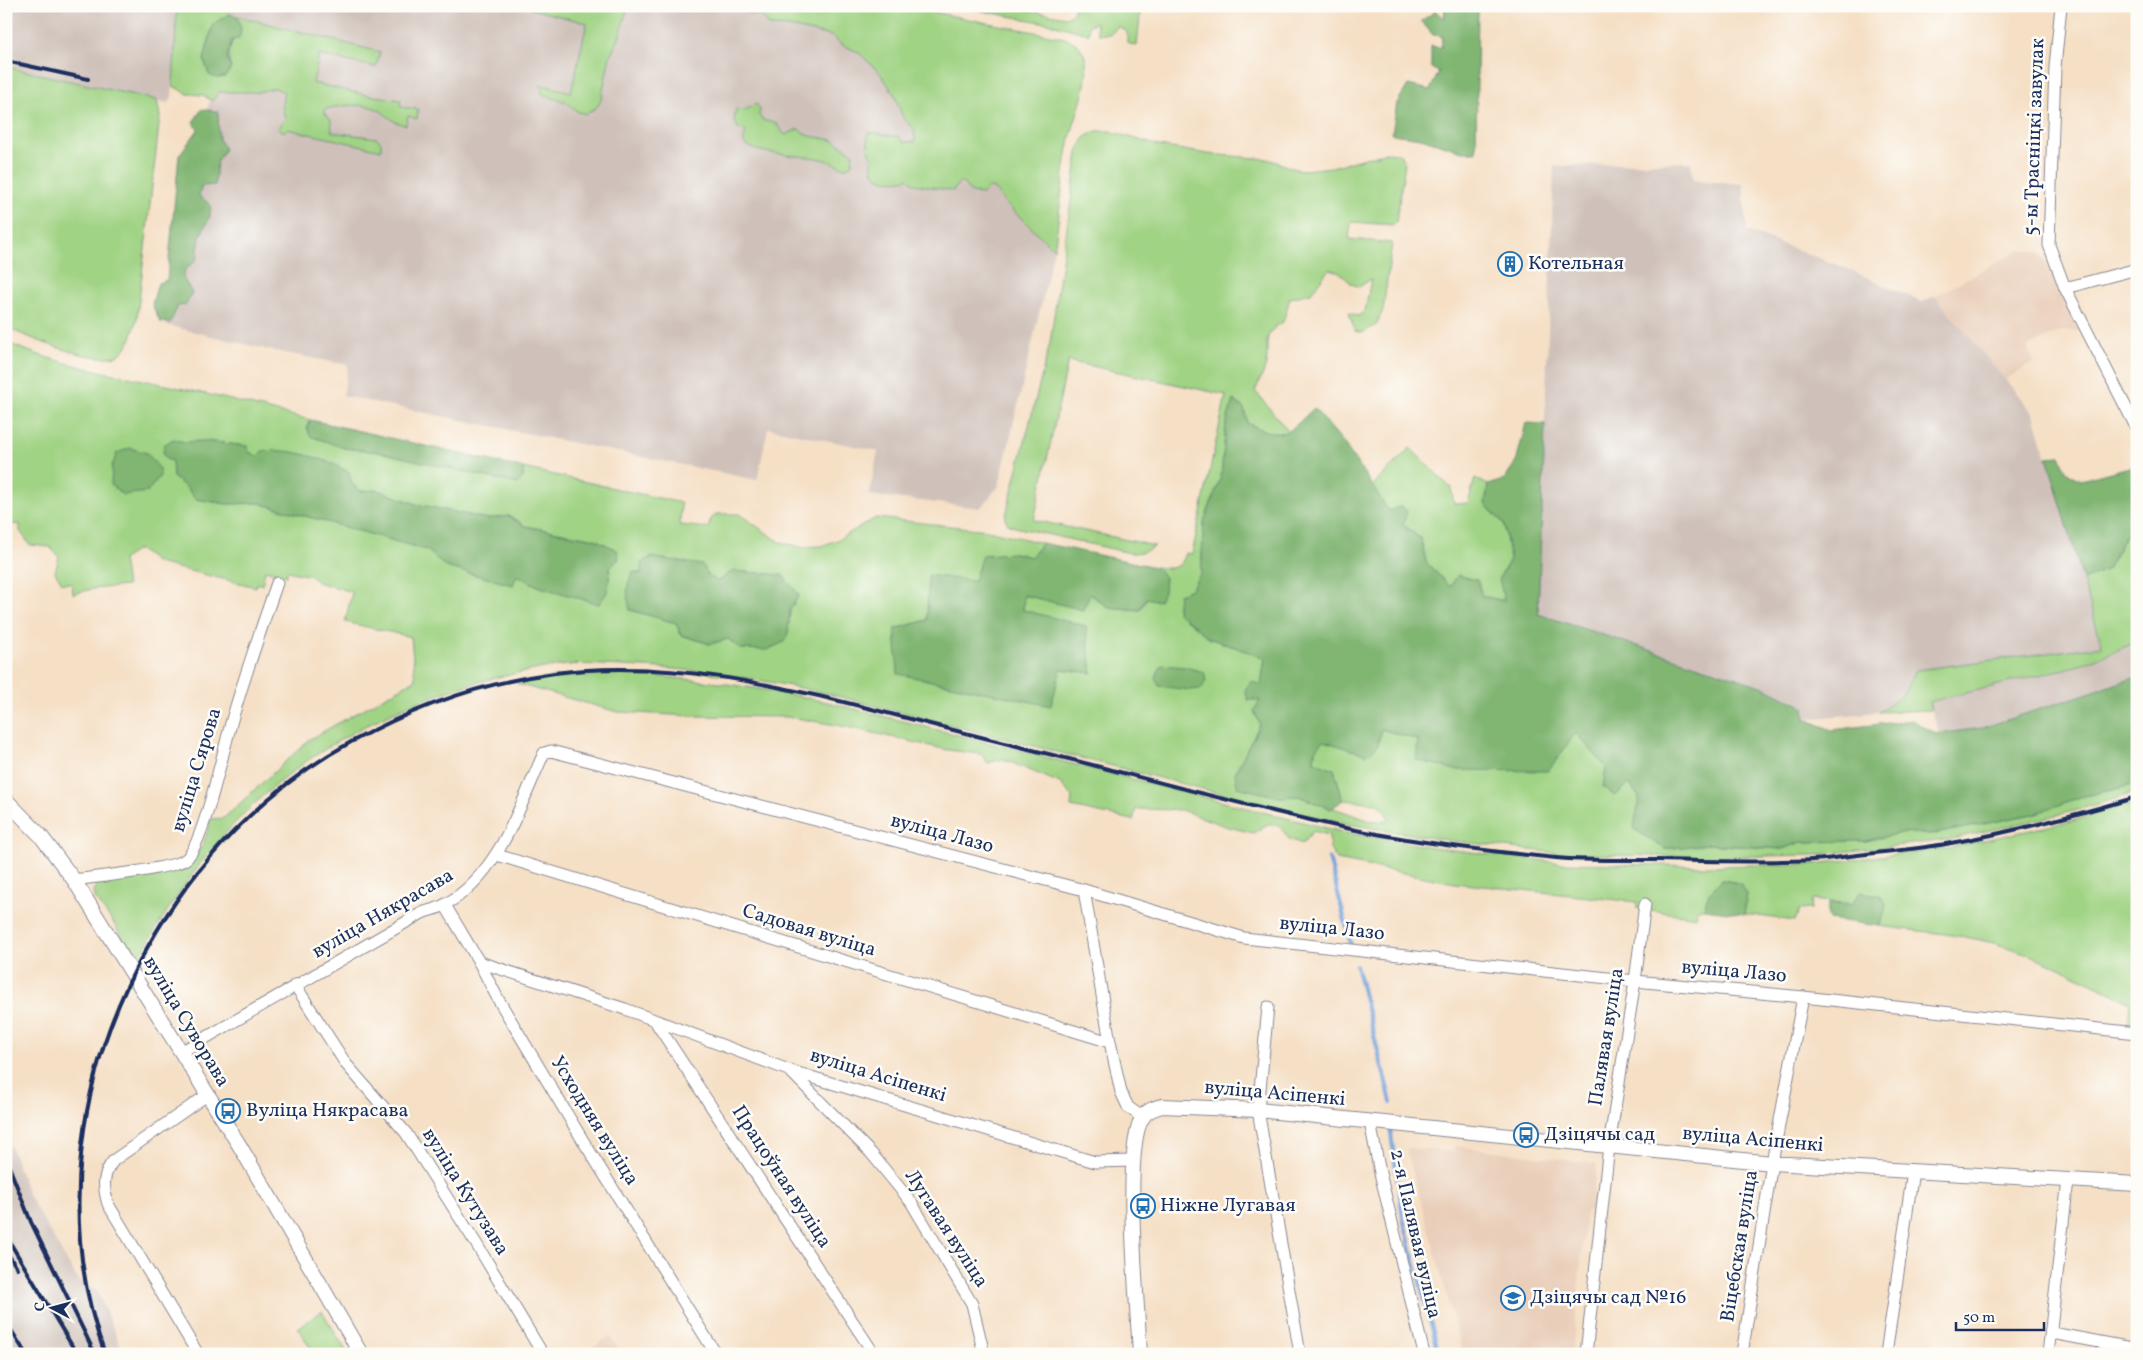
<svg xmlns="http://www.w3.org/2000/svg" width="2143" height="1360" viewBox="0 0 2143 1360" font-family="Vollkorn,serif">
<rect width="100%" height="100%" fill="#fdfcf7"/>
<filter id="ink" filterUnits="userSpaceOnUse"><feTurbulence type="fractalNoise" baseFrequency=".02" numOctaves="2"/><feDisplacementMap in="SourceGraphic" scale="10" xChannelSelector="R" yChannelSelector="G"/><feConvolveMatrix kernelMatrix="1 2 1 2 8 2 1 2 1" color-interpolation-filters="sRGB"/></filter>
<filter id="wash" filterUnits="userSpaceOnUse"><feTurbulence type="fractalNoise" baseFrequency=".0096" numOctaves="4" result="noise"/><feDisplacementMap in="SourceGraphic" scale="20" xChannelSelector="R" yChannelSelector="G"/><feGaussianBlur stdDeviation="1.12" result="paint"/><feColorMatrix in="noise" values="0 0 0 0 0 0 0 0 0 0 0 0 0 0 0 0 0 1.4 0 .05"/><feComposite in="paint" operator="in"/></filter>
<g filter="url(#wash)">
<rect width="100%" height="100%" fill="#f5dfc5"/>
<g fill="#e9ceb9">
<polygon points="2021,249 2041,254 2079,331 2063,330 2027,347 2034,362 2005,380 1935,296"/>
<polygon points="1455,1146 1597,1164 1591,1210 1586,1211 1572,1354 1463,1354 1406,1148 1454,1152"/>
<polygon points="610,1336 621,1354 583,1354"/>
</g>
<g fill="#cfc1ba">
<polygon points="6,6 177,6 172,97 168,103 6,67"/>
<polygon points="231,6 730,6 862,25 974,185 994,189 1007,205 1054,249 999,486 980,508 869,495 878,451 768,428 757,480 343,396 348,365 265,349 166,325 161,316"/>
<polygon points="1691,162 1693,180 1743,184 1747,231 1853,271 1922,302 1935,296 2034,414 2102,646 1917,670 1904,693 1879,712 1805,719 1538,614 1554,166"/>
<polygon points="2137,642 2137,677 1982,728 1940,736 1929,702 2080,665"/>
<polygon points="6,1134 29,1196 78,1280 97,1291 124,1354 6,1354"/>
</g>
<g fill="#a0d384" stroke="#5e8171" fill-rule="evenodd">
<path d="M177,6h54l-2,8 -16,10 -9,36 5,15 22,-7c-6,-15 1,-27 10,-39l-4,-13 143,36 -4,15 -57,-12 -6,28 54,12 34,5 -1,7 18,2 -1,10 -9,-3 -2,9c-12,-1 -17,-9 -27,-15 -14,-8 -38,-4 -54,-1v5l6,6 1,12 45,6 4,4v8l-94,-21 -3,3 -6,-4 7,-9 -3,-15 2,-12 -9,-4 -17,4h-39l-7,9 -9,-6 -15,-1 -15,-8z"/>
<polygon points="530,6 628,6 619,38 610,56 601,100 597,107 586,114 578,112 566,102 542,94 541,85 571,92 587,23 531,9"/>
<path d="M745,6h157l158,31c14,3 23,9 26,24 4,24 -12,57 -17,82 -7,35 -9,71 -15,106l-47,-44 -13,-16 -6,-1 -6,6 -11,-1 -7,-9 -5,-2 -6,9 -39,-7 -6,-6c-8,4 -31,5 -35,-7 -2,-4 0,-11 -2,-15 -3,-9 -4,-13 -3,-23 10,-1 19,3 30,3l5,6h12l-1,-13 -11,-11 -8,-23 -15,-22 -22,-21 -16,-7 -10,-9 -43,-9 -20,-1 -7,-10 -18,-4z"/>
<polygon points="955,6 1006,6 1066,17 1073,13 1075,6 1141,6 1137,46 1127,43 1127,32 1118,26 1111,34 1098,34 1096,23 1089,25 1088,34 1052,24"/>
<path d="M6,67l151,33 3,16 -23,202c-4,13 -6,26 -16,35 -17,16 -95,-16 -115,-26z"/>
<path d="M756,104l4,5 -1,7 5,5 11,1 10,13 13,-6 12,7 23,4 20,13 -1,11 -8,4c-7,-3 -14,-7 -22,-9 -19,-4 -68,-3 -79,-17l3,-10 -7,-3 -5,-9 2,-11 9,1z"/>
<path d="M1097,131h13l49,15 48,8 61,5 27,10 9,1 28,-3 55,-15 12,1 6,10 -9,59 -2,3 -43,-3 -2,17 43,4 -9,67 -7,15 -14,8 -7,-2 -6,-18 9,3 7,-5 6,-32 -12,8c-15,-5 -13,-15 -30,-18l-18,24 -21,5 -7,24c-23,13 -13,21 -17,42 -2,9 -7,18 -11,27l34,41 -20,2 -22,-11 -3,-15 -10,-8 -8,24 -5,53 -17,45 -3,51 -10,16 18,49 56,20 -5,42 -6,11 6,13 -25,49 44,24 19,-1 73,25 19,-1 -11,-17 -36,-3 -9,-31 -20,-7 1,-12 9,-9 57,-12 37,11 158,-7 30,34 23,17 10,13 26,52 43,-5 74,5 20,-7 64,-1 39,-9 25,3 107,-22 43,-16 57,-13v8l-63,19 -127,29 -133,15 -105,2 -145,-3 -118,-14 -98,-16 -94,-22 -425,-108c-68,-15 -136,-26 -206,-28 -21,-1 -44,-3 -65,0 -13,1 -27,5 -40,7 -108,21 -210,72 -286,153 -38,41 -68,88 -96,136l-23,-40 -17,-22 -2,-7 3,-12 84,-15c21,-9 24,-28 30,-47l13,-1 86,-79 105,-59 -4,-43 -66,-15 7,-30 -35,-10 -6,-6 -24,-5 -1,5 -21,-6 -3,15 -5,-2 -1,4 -99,-24 -19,-14 -15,10 4,27 -35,3 -19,5 -1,-11h-10l-7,-11 4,-15 -9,-10 -20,-2 -10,-14v-7l-14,1v-183c53,24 112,32 169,45 45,9 90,23 136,33l-4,8 37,20 35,4 144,26v-10l158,35 -1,22 28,3 3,-9 6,-5h22l41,28 21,5 20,-1 16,-6 39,-22 111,12 55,13 -11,14 -17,-4 -40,28 -47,39 -32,9 166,40 31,4 -69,-63 1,-16 58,15 8,-15 18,13 32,3 7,-12 18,-21 -10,-10c16,2 26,3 31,-14l6,1 34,-159 -158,-34 -34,159 121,26c-9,6 -15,7 -25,7l-115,-26 -7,-3 -3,-5 45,-176 28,-190c3,-12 7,-18 19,-22zM173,439l11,3 22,-1 41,5 2,6 8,4 95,28 8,7 17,-1 39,14 72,15 21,-3 16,10 70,13 15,28 -2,24 -68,-4 -24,-12 -3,10 -67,-18 -19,-17 -168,-47 -32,1 -32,-5 -8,-11 -14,-11zM733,571l49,4 17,20 -9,15 -2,23 -60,6 -18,5 -29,-9 -5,-12 -46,-13 3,-38 77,6 8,3z"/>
<polygon points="1410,448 1451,488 1454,504 1468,503 1475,478 1488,485 1485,504 1504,524 1510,560 1499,578 1505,601 1482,596 1477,580 1458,576 1450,587 1426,562 1421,539 1389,512 1372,486"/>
<polygon points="2137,531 2137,642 2080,665 1929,702 1931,710 1879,712 1904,693 1916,670 2102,646 2083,580 2107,569 2125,536"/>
<path d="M607,674c75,2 147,12 220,28l519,131 99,16 118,14 146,3 105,-2 134,-16 128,-28 61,-19v226l-9,-1 2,-24c-40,-19 -81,-42 -123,-55 -40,-13 -86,-15 -128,-21l5,-11 -31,-11 -41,-4 -1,9 -12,1 -4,11 -51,-7 3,-20 -7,-11 -19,-3 -13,15 -4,14h-7l-1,8 -59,-9v-6l-182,-19 -118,-23 -7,-11 -1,-14 -16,-4 -11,13 -13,-5 -10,-14h-13l-12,8 -26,-6 -47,-17 -45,-1 -3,11 -62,-13 1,-11 -12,-13 -57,-24 -15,4 -7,-9 -33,-4 -101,-23 -57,-10 -98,-1 -74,-4 -101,-28 38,-7z"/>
<polygon points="322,1311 348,1354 314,1354 298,1328"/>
</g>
<g fill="#80b572" stroke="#4e7268">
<polygon points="1445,6 1478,6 1476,152 1465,152 1421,138 1392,134 1397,103 1408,85 1430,90 1439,72 1431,68 1431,46 1441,48 1442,36 1433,35 1421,21 1436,11 1444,19"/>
<polygon points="229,14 237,16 241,29 239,39 232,40 227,59 231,68 225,77 217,78 209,75 204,60 213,24"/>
<polygon points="202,109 218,112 219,139 225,149 217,161 215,185 202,186 199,196 211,205 210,216 200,236 197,259 185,270 183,278 192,293 186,305 178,306 170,323 160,322 152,304 158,283 167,280 179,155 198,130 193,122"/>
<path d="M1233,400l11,8 3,15c38,18 39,12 67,-15l29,34 46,69 12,-5 6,5 -4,14 18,14 5,23 24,25 8,-12 19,5 5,16 22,5 -5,-23 11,-18 -6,-36 -19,-20 3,-19 17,-5 12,-21 9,-36 19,1 -7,190 226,73 40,20 1,12 27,11 80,-10 24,14 46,-6 155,-51v107l-57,13 -43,16 -107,22 -25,-3 -39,9 -64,1 -20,7 -74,-5 -43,5 -31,-20 5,-32 -10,-13 -14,12 -12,-9 3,-20 -30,-34 -28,38 -93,-1 -39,-10 2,-20 -37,-11 -3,16 -11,10 -43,-14 -9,9 -1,11 20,8 9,31 -12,9 -33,-13 -19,1 -42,-10 -2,-14 25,-49 -6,-13 6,-11h-12l-3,-10 6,-9 10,4 4,-27 -56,-20 -32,-26 2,-18 12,-5 10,-16 3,-51 17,-45 5,-53z"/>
<polygon points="311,420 523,468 523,478 517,484 379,452 344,448 310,436 307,428"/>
<path d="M173,439l11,3 21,-1 42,5 2,6 8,4 5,-5c29,-3 62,7 87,21l3,12 9,7 16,-1 39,14 72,15 21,-3 16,10 70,13 22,11 2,9 -9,8 -2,24 -9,13 -59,-17 -23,-12 -4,10 -67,-18 -19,-17 -168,-47 -32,1 -32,-5 -8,-11 -14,-11 -1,-16 -6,-2 -3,-7 2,-8z"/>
<polygon points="130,448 147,453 159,468 160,476 147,492 123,495 111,485 112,466 117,453"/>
<polygon points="2060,456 2067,472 2081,480 2137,465 2137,531 2125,536 2107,569 2083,580 2047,457"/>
<polygon points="1042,543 1155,567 1165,577 1164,592 1159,601 1146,598 1140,610 1108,607 1090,594 1083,610 1024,595 1023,610 1086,626 1092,673 1061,669 1051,706 898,674 895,629 927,620 928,575 974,581 982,555 1014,553 1031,557"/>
<path d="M651,557l51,8 8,12 8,4 15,-10 49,4 17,20 -9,15 -2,23 -4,9 -17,8 -27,-1 -12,-10 -18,5 -29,-9 -5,-12 -46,-13c-3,-14 -5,-24 3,-38l8,2v-11z"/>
<polygon points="1162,665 1185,667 1204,672 1206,681 1201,689 1189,690 1159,686 1155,677"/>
<polygon points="1721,880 1740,883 1747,894 1744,914 1704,909 1708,895"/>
<polygon points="1860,892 1880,895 1886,903 1884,915 1879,926 1829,919 1827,911 1829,903 1852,904"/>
</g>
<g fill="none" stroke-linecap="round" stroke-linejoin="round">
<g stroke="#71a1db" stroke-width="4">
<polyline points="1329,858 1351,945"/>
<polyline points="1356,965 1391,1102"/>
<polyline points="1390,1127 1403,1219 1439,1354"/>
</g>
</g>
</g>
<g filter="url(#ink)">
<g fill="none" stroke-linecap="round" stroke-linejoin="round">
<defs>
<g id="minor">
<polyline points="2061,6 2055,67 2049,245 2065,288 2137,429"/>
<polyline points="2065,288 2137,269"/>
<polyline points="497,855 1110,1042"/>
<path d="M74,880c19,-3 101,-11 112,-21 18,-15 39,-118 48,-146 13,-44 28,-87 43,-130"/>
<polyline points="1084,890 1110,1042 1121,1092 1128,1107 1142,1117"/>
<polyline points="445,905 479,962 498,999 582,1139 716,1354"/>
<polyline points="479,962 625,1009 791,1071 1095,1162 1133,1161"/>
<polyline points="295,985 346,1064 406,1133 477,1245 541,1351 540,1354"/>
<polyline points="1268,1007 1258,1110 1300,1354"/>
<polyline points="655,1021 874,1354"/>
<path d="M181,1052l241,-139c7,-3 16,-4 22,-8 55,-29 76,-100 100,-152l7,-2 533,139 160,48 391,43 168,16 334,36"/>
<polyline points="792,1073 871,1153 911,1202 972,1304 984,1354"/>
<polyline points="1370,1122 1380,1173 1424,1354"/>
<polyline points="2052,1333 2137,1349"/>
<path d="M198,1354l-90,-150c-5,-17 -6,-30 6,-44l93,-65"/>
<polyline points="1586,1354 1609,1146 1635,981 1645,904"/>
<polyline points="1742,1354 1772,1163 1803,997"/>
<polyline points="1886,1354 1913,1171"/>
<polyline points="2048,1354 2068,1180"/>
</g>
<g id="tertiary">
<polyline points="6,800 40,835 74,880 241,1148 361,1354"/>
<path d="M1140,1354c-2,-42 -18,-209 3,-237 4,-7 12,-9 19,-11l96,4 514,53 365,21"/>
</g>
</defs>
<use href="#minor" stroke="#888792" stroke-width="13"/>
<use href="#tertiary" stroke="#888792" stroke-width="16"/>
<use href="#minor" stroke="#fff" stroke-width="11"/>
<use href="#tertiary" stroke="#fff" stroke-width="14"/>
<g stroke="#1b2f5e" stroke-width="4">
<polyline points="6,61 88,79"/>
<polyline points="6,1159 31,1222 95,1354"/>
<polyline points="6,1236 77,1354"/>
<polyline points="6,1251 17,1268"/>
<polyline points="6,1322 26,1354"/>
<path d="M105,1354c-49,-133 -27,-285 42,-406 47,-85 118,-159 204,-206 64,-35 132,-60 204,-69 114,-15 231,14 340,42 58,15 116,30 174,44 90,23 181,48 272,68 71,15 144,24 215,31 34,3 69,2 102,2 51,1 103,3 154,0 21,-1 42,-5 63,-7 25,-3 51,-5 76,-10 63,-11 125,-28 186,-46"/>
</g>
</g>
</g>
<defs>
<symbol id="building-ring" viewBox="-11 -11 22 22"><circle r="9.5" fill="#fdfcf7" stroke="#1f6fb2" stroke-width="1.5"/><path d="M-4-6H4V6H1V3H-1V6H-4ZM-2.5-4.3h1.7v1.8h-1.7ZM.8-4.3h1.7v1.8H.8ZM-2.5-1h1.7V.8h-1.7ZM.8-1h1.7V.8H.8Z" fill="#1f6fb2"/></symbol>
<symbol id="bus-ring" viewBox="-11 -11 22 22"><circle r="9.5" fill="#fdfcf7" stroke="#1f6fb2" stroke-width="1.5"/><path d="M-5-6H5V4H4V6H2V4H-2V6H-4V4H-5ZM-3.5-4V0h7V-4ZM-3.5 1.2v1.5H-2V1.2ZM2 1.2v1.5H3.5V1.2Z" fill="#1f6fb2"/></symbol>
<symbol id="school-ring" viewBox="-11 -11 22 22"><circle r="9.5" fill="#fdfcf7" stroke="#1f6fb2" stroke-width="1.5"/><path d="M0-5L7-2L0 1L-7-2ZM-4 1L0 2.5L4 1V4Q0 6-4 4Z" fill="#1f6fb2"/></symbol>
</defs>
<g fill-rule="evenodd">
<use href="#building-ring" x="1496" y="250" width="28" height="28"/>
<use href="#bus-ring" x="214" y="1097" width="28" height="28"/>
<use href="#bus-ring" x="1512" y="1121" width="28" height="28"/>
<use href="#bus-ring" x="1129" y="1192" width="28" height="28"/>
<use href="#school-ring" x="1499" y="1284" width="28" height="28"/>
</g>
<g text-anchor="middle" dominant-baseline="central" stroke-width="5" stroke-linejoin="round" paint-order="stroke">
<g font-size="20" fill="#1b2f5e" stroke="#fdfcf7">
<text transform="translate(2035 137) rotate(-88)">5-ы Трасніцкі завулак</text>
<text transform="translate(197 770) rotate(-73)">вуліца Сярова</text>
<text transform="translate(942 834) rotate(15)">вуліца Лазо</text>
<text transform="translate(383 914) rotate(-30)">вуліца Някрасава</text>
<text transform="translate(1332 929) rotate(6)">вуліца Лазо</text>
<text transform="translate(809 931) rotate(17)">Садовая вуліца</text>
<text transform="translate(1734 972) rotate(5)">вуліца Лазо</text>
<text transform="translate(186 1022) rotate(59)">вуліца Суворава</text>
<text transform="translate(1607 1037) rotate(-81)">Палявая вуліца</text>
<text transform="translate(878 1076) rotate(17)">вуліца Асіпенкі</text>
<text transform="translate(1275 1094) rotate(5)">вуліца Асіпенкі</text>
<text transform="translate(594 1121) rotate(58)">Усходняя вуліца</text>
<text transform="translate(1753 1140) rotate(5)">вуліца Асіпенкі</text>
<text transform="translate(781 1177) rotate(57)">Працоўная вуліца</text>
<text transform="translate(465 1192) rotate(58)">вуліца Кутузава</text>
<text transform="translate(946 1229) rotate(57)">Лугавая вуліца</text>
<text transform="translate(1415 1234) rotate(77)">2-я Палявая вуліца</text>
<text transform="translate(1740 1246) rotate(-81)">Віцебская вуліца</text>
</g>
<g font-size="20" fill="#1b2f5e" stroke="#fdfcf7" text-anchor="start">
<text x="1528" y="264">Котельная</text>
<text x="246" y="1111">Вуліца Някрасава</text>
<text x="1544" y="1135">Дзіцячы сад</text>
<text x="1160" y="1206">Ніжне Лугавая</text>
<text x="1530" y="1298">Дзіцячы сад №16</text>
</g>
</g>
<rect width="2143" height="1360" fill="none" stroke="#fdfcf7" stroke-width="25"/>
<g transform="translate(52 1308) rotate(276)" stroke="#fdfcf7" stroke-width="4" paint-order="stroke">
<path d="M0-4L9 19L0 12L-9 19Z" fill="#1b2f5e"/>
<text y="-8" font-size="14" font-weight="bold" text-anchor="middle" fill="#1b2f5e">С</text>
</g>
<path d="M1956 1322v8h88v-8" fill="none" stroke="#1b2f5e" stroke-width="2.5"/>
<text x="1963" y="1322" font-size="15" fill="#1b2f5e" stroke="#fdfcf7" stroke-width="4" paint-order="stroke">50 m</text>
</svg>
